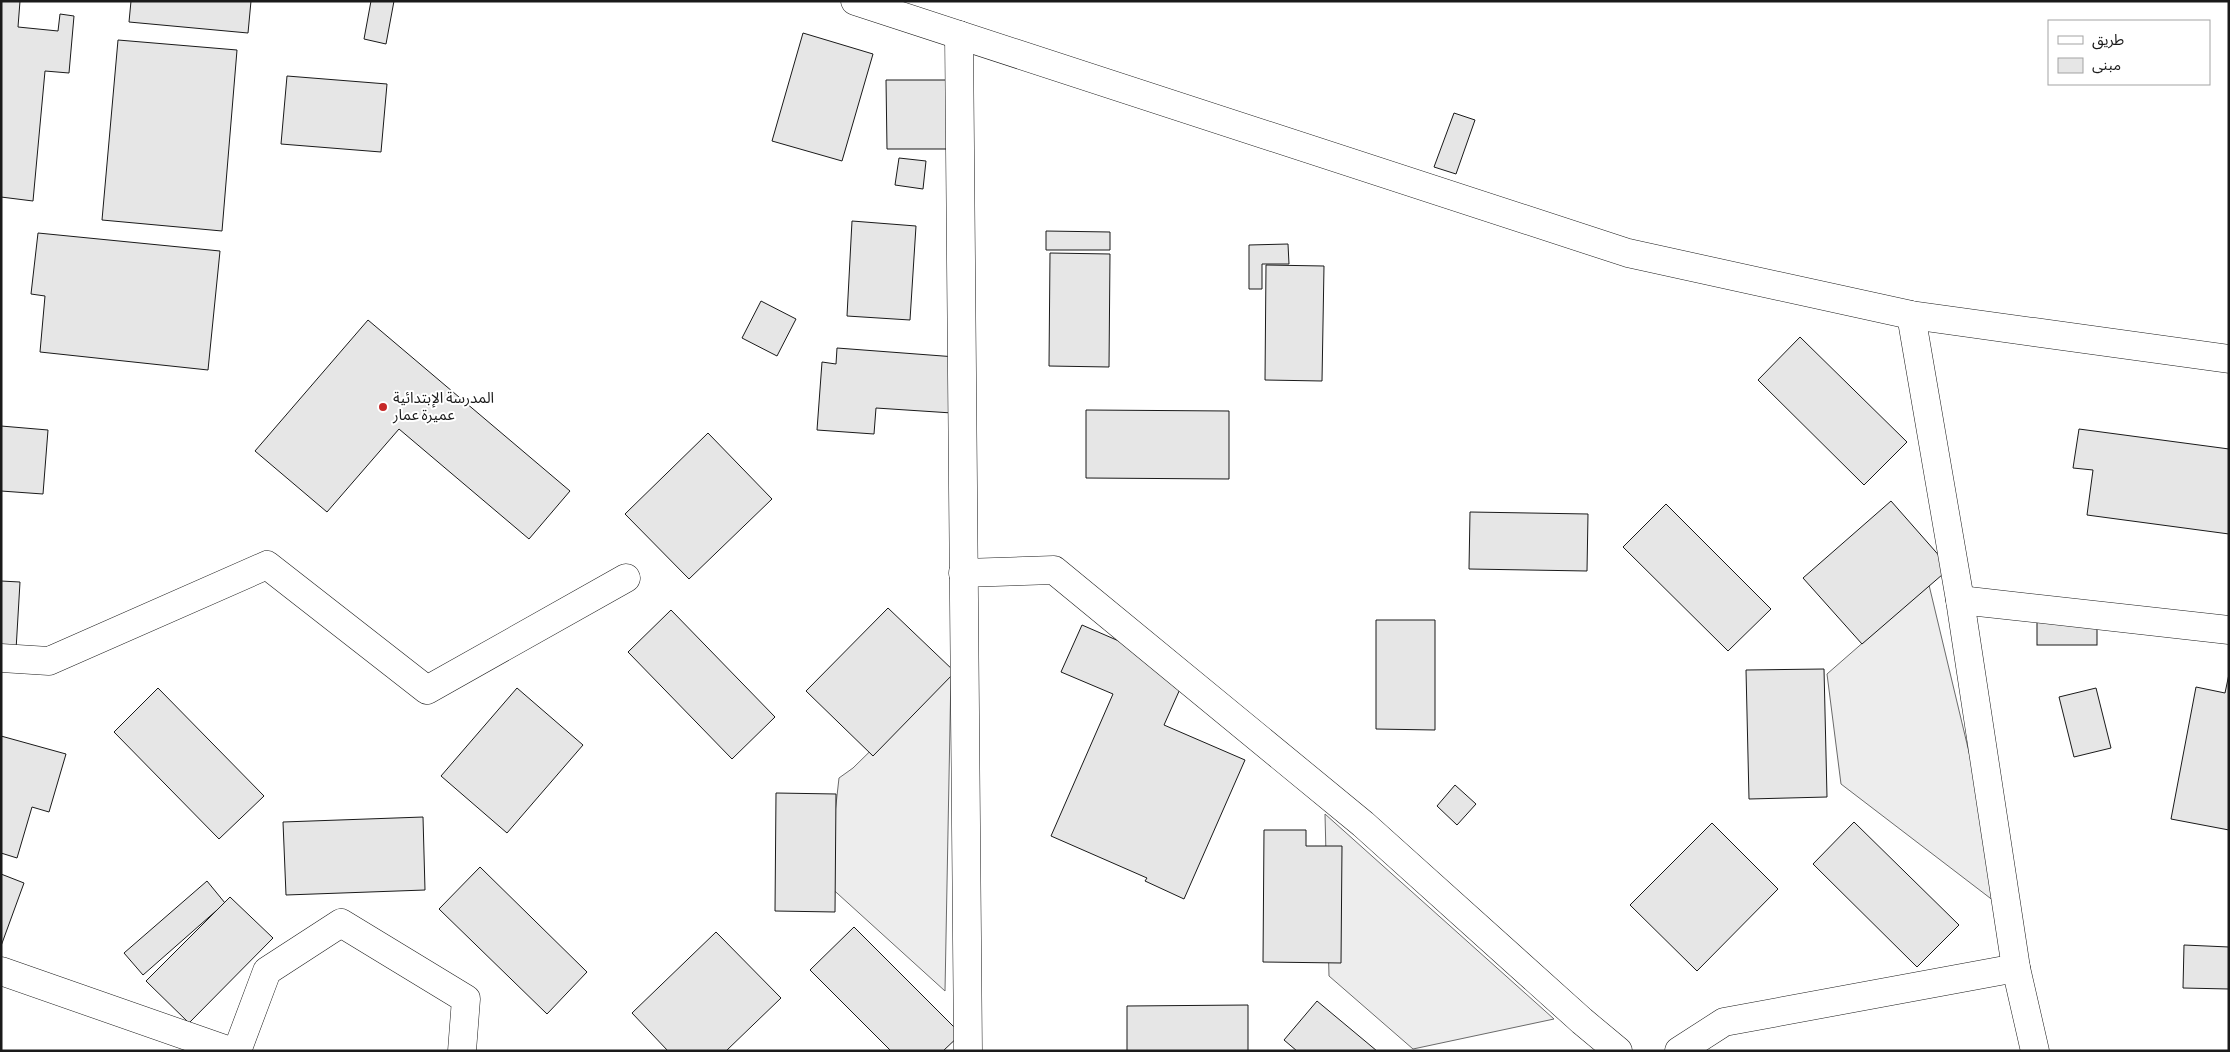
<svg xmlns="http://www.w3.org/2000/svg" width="2230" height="1052" viewBox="0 0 2230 1052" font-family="'Alegreya Sans','Noto Sans Arabic',sans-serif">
<rect width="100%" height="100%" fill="#fff"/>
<g fill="#ededed" stroke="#6a6a6a">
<polygon points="1929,585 2007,911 1841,784 1827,674"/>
<polygon points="951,672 945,991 827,884 839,778 853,768"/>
<polygon points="1325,814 1554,1019 1413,1049 1329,976"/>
</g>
<g fill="#e6e6e6" stroke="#1a1a1a">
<polygon points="1,1 20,1 18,27 58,31 60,14 74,16 69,73 45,71 33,201 1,197"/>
<polygon points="131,1 251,1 248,33 129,22"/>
<polygon points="371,1 394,1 386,44 364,39"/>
<polygon points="803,33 873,54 842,161 772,141"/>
<polygon points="118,40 237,50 222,231 102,220"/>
<polygon points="287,76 387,84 381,152 281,144"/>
<polygon points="886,80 956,80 956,149 887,149"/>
<polygon points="1454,113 1475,120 1456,174 1434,167"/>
<polygon points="899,158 926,161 923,189 895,185"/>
<polygon points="852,221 916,226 910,320 847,316"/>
<polygon points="1046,231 1110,232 1110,250 1046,250"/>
<polygon points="38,233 220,251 208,370 40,352 45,296 31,294"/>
<polygon points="1288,244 1289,264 1262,264 1262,289 1249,289 1249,245"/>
<polygon points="1050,253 1110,254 1109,367 1049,366"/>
<polygon points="1266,265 1324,266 1322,381 1265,380"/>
<polygon points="761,301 796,319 777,356 742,338"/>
<polygon points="368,320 570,491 529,539 399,429 327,512 255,451"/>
<polygon points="1800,337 1907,442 1864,485 1758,380"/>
<polygon points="837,348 956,357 952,413 876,408 874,434 817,430 822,362 836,364"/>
<polygon points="1086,410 1229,411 1229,479 1086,478"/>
<polygon points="1,426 48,430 43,494 1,491"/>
<polygon points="2079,429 2229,449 2229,534 2087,515 2093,470 2073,468"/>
<polygon points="708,433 772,499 689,579 625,514"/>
<polygon points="1891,501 1950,568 1862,644 1803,578"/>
<polygon points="1666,504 1771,609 1728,651 1623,547"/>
<polygon points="1470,512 1588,514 1587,571 1469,569"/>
<polygon points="1,581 20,582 16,650 1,649"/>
<rect x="2037" y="607" width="60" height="38"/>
<polygon points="888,608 955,672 873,756 806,691"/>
<polygon points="671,610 775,717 732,759 628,652"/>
<polygon points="1376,620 1435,620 1435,730 1376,729"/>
<polygon points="1082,625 1188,671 1164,725 1245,760 1184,899 1145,881 1147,878 1051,836 1113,694 1061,672"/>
<polygon points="1824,669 1827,797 1749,799 1746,670"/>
<polygon points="2229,674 2229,830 2171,819 2196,687 2225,693"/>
<polygon points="158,688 264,796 219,839 114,732"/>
<polygon points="517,688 583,745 507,833 441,776"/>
<polygon points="2096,688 2111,748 2074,757 2059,697"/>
<polygon points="1,736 66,754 49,812 32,807 17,858 1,853"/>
<polygon points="1455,785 1476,804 1457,825 1437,806"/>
<polygon points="776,793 836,794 835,912 775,911"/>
<polygon points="423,817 425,890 286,895 283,822"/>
<polygon points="1854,822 1959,925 1917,967 1813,864"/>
<polygon points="1712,823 1778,889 1697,971 1630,905"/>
<polygon points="1264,830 1306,830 1306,846 1342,846 1341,963 1263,962"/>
<polygon points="480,867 587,972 547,1014 439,909"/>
<polygon points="1,874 24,883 1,946"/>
<polygon points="207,881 225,903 143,975 124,953"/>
<polygon points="230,897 273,938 189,1023 146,981"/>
<polygon points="854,927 961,1034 943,1051 891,1051 810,970"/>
<polygon points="716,932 781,998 726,1051 668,1051 632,1013"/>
<polygon points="2184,945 2229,947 2229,989 2183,988"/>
<polygon points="1317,1001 1377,1051 1297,1051 1284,1040"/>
<polygon points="1248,1005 1248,1051 1127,1051 1127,1006"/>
</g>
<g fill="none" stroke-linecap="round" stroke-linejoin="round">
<defs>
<g id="minor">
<polyline points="855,1 1628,253 1911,315 2229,359"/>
<polyline points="959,35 968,1051"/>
<polyline points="1911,315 1960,600 2016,968 2035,1051"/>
<polyline points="963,573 1054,570 1363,824 1582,1021 1618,1051"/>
<polyline points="1960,600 2229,630"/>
<polyline points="1,658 49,661 267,565 427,690 626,578"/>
<polyline points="1,971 230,1051"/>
<polyline points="237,1051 267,971 341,923 466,999 462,1051"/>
<polyline points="1679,1051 1724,1022 2016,968"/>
</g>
</defs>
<use href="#minor" stroke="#1a1a1a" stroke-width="29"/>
<use href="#minor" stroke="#fff" stroke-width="28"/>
</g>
<circle fill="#c62828" stroke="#fff" stroke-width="2" cx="383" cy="407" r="5"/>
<g text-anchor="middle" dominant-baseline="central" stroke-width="4" stroke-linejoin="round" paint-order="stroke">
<g font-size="15" fill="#1a1a1a" stroke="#fff" text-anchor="start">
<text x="393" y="398">المدرسة الإبتدائية<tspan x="393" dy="17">عميرة عمار</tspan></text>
</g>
</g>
<rect width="2230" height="1052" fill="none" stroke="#1a1a1a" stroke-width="5"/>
<rect x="2048" y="20" width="162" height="65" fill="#ffffff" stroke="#a3a3a3"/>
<rect x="2058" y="36" width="25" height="8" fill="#ffffff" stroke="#a3a3a3"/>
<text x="2092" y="45" font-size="15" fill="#1a1a1a">طريق</text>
<rect x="2058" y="58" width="25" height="15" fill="#e6e6e6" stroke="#a3a3a3"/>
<text x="2092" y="70" font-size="15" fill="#1a1a1a">مبنى</text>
</svg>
